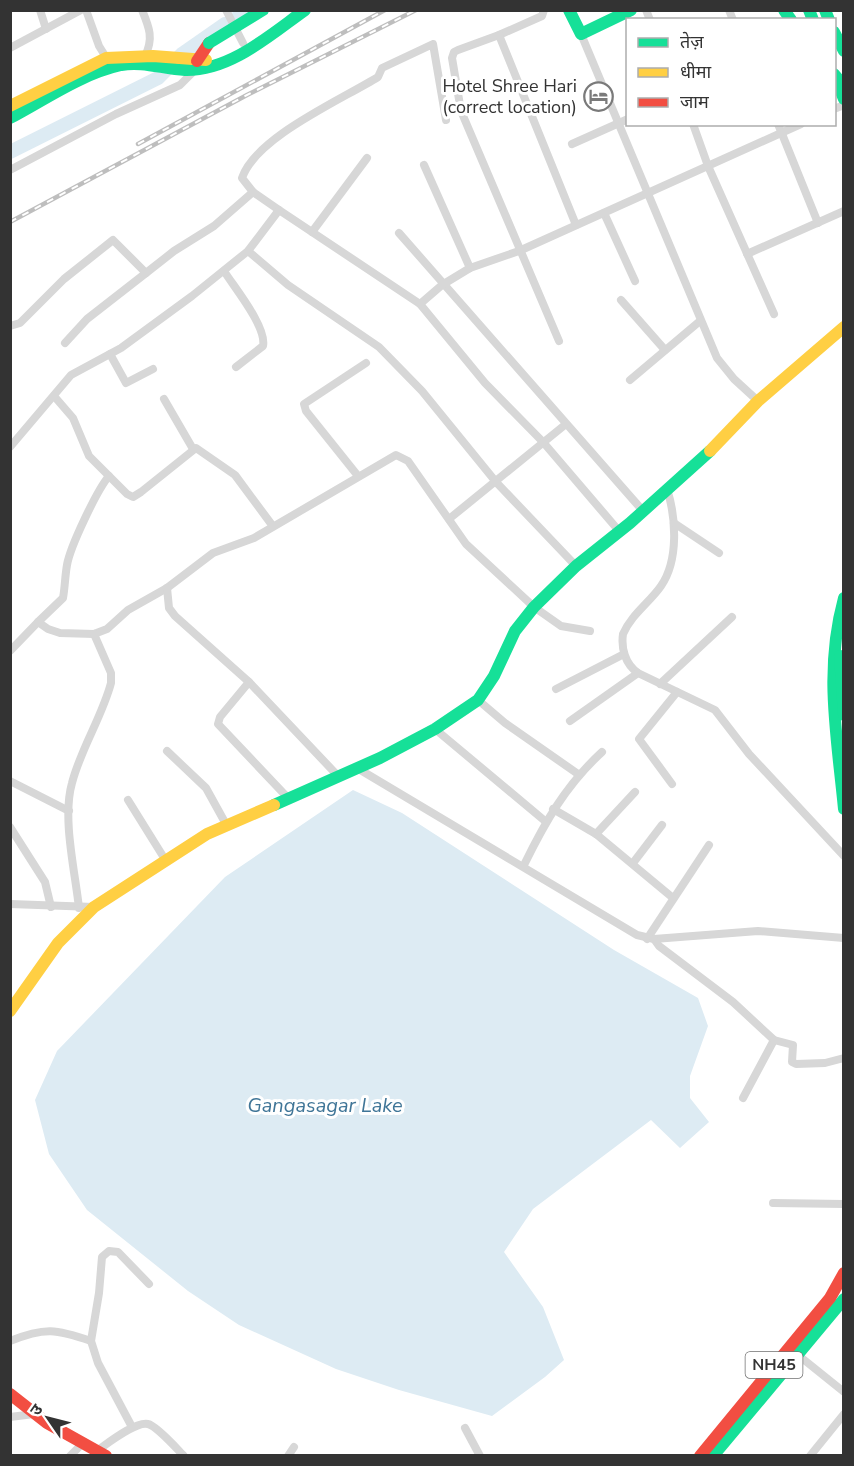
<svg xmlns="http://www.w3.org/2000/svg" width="854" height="1466" viewBox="0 0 854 1466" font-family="'Nunito Sans','Noto Sans Devanagari',sans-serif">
<rect width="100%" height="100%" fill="#fff"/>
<polygon fill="#ddebf3" points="353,790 402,813 614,950 698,998 708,1026 690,1076 690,1098 709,1122 680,1148 651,1120 533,1209 504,1252 543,1307 564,1360 545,1377 492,1416 399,1390 336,1369 239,1325 188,1291 87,1210 49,1154 35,1100 57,1051 225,877"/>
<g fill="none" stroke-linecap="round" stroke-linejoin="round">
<g stroke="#ddebf3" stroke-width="14">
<polyline points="239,15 245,10"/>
<polyline points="10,152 158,78 182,54 225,24"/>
</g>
<g stroke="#d7d7d7" stroke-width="8">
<polyline points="40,10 46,29"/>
<polyline points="86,10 99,46 109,62"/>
<path d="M142,10c7,17 12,28 3,46"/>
<polyline points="226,10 243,43"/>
<polyline points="544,10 542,16 499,35 458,50 454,52 452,58 461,111 559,341"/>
<polyline points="646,10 650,20"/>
<polyline points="729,10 733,20"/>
<polyline points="581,34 717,358 734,379 758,401"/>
<polyline points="499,35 576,225"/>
<polyline points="10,48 81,10"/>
<polyline points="834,109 844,105"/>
<path d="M446,120l-13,-76 -51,24 -4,9c-37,23 -122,60 -136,101l11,14 26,18 141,94 65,79 58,59 76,89"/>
<polyline points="693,124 708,166 774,314"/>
<polyline points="778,124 818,223"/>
<polyline points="572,144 628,119"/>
<polyline points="424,165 470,268"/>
<polyline points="10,170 116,114 180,85 198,67"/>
<polyline points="604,213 635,281"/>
<polyline points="312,232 367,158"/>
<polyline points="399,233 643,511"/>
<polyline points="248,251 288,285 379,347 422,391 496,482 576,566"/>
<polyline points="747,254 844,211"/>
<path d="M224,271c10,16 43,56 39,75l-27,21"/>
<polyline points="621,300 665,350"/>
<polyline points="420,304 442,285 470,268 519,251 801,124"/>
<polyline points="10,326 20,323 64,279 113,240 146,273 174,251 214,226 253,192"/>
<polyline points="65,343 87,319 146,273"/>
<polyline points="110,354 126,383 153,369"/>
<polyline points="630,380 700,321"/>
<polyline points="54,396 73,418 89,456 127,494 133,497 141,492 196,448 235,475 272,525"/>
<polyline points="164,399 193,449"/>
<polyline points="10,447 71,375 121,348 192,296 248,251 279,210"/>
<path d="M109,476c-12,14 -39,71 -42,89 -2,11 -2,22 -4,33l-25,24 10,7 12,4 34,1 13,-5 21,-19 39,-22 46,-35 41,-15 142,-83 12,6 58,83 68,63 27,19 29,5"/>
<polyline points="358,476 306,411 304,404 366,363"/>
<path d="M667,489c9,28 12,71 -6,97 -11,16 -30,29 -38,48 -2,14 2,30 15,39l77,37 34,44 95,102"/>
<polyline points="449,519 566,424"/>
<polyline points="674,523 719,553"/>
<polyline points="167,588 169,608 175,616 249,682 338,776"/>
<polyline points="10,651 38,622"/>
<polyline points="249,682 220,717 218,724 288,798"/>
<polyline points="660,684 732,617"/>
<polyline points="556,689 624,654"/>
<polyline points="478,700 505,723 578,774"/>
<polyline points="570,721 638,673"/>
<polyline points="435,729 545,821"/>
<polyline points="167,751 206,788 227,826"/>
<polyline points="357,768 637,935 654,939 758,931 844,938"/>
<polyline points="10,781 69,811"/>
<polyline points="672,784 639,739 677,692"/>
<polyline points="128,800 166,861"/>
<polyline points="553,809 596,834 673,898"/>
<polyline points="10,827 45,882 51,907"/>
<polyline points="596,834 635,792"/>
<polyline points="633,863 662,825"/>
<path d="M524,865c21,-43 42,-80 78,-113"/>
<polyline points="10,904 94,907"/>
<path d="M79,908c-4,-37 -17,-90 -7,-125 9,-35 30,-66 39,-100v-10l-17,-39"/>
<polyline points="647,939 709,845"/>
<polyline points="654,939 659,946 733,1002 774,1040 743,1098"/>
<polyline points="774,1040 793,1045 792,1062 796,1064 825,1063 844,1058"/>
<polyline points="773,1203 844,1204"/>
<path d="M10,1341c35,-14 46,-12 81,0"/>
<polyline points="798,1355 844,1392"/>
<polyline points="10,1417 34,1414"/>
<polyline points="132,1427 98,1363 91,1341 99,1293 102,1257 109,1251 118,1252 149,1284"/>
<polyline points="465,1428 480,1456"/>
<path d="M98,1450c10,-7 38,-29 50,-26 9,2 29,25 36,32"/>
<polyline points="70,1456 83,1443"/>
<polyline points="288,1456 294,1447"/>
<polyline points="810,1456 844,1414"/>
</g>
<g stroke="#16e098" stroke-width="12">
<polyline points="569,10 581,34 631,10"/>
<polyline points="784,10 791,20"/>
<polyline points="809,10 813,20"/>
<polyline points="825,10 829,20"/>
<polyline points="834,32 844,51"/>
<polyline points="834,74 844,86"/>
<polyline points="835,77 844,99"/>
<path d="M10,118c36,-19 71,-44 111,-53 22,-4 42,4 64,5 45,1 85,-35 120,-60"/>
<path d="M844,598c-20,73 -7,137 0,211"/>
<polyline points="840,656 844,715"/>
<polyline points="274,805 380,758 435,729 478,700 494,676 515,631 534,607 576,566 630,523 710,451"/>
<polyline points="713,1456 844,1299"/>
</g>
<g stroke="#ffcf43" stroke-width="12">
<polyline points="10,106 106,58 153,56 206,60"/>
<polyline points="710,451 758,401 844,327"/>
<polyline points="10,1011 58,943 94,907 207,834 274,805"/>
</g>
<g stroke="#f24e42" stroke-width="12">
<polyline points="197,61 209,43"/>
<polyline points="10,1394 47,1423 106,1456"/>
<polyline points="700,1456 830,1298 844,1273"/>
</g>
<defs>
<g id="rail">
<polyline points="138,144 385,10"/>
<polyline points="10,222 247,95 416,10"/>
</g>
</defs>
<use href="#rail" stroke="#bebebe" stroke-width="4.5"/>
<use href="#rail" stroke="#fff" stroke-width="2" stroke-dasharray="7" stroke-linecap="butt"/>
<polyline stroke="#16e098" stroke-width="12" points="209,43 263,10"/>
</g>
<defs>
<symbol id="hotel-ring" viewBox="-11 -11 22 22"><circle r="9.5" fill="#fff" stroke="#7a7a7a" stroke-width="1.5"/><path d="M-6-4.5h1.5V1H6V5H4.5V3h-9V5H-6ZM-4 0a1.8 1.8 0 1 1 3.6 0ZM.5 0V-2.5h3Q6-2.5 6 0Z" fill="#7a7a7a"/></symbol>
</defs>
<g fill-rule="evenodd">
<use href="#hotel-ring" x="582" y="80" width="33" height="33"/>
</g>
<g text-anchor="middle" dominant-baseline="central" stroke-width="6" stroke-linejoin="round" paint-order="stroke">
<rect fill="#fff" stroke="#707070" stroke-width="1.5" x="745.5" y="1352" width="57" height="26" rx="4.5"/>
<g font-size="16" font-weight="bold" fill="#333">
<text x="774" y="1365">NH45</text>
</g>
<g font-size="18" fill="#333" stroke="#fff" text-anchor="end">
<text x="577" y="86">Hotel Shree Hari<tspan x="577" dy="21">(correct location)</tspan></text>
</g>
<g font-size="20" font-style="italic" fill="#3f7597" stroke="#fff">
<text x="325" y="1105">Gangasagar Lake</text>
</g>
</g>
<rect width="854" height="1466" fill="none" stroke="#333333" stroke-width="24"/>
<rect x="626" y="18" width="210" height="108" fill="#ffffff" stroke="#adadad" stroke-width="1.5"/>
<rect x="638" y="38" width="30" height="9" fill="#16e098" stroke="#adadad" stroke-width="1.5"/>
<text x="680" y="48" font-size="18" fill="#333333">तेज़</text>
<rect x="638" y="68" width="30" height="9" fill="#ffcf43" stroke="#adadad" stroke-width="1.5"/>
<text x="680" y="78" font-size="18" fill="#333333">धीमा</text>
<rect x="638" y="98" width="30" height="9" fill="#f24e42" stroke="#adadad" stroke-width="1.5"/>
<text x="680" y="108" font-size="18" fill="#333333">जाम</text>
<g transform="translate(48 1418) rotate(305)" stroke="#ffffff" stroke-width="4.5" paint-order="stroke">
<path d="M0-4.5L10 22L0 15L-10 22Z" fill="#333333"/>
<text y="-9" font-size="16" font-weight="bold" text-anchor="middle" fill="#333333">उ</text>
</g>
</svg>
